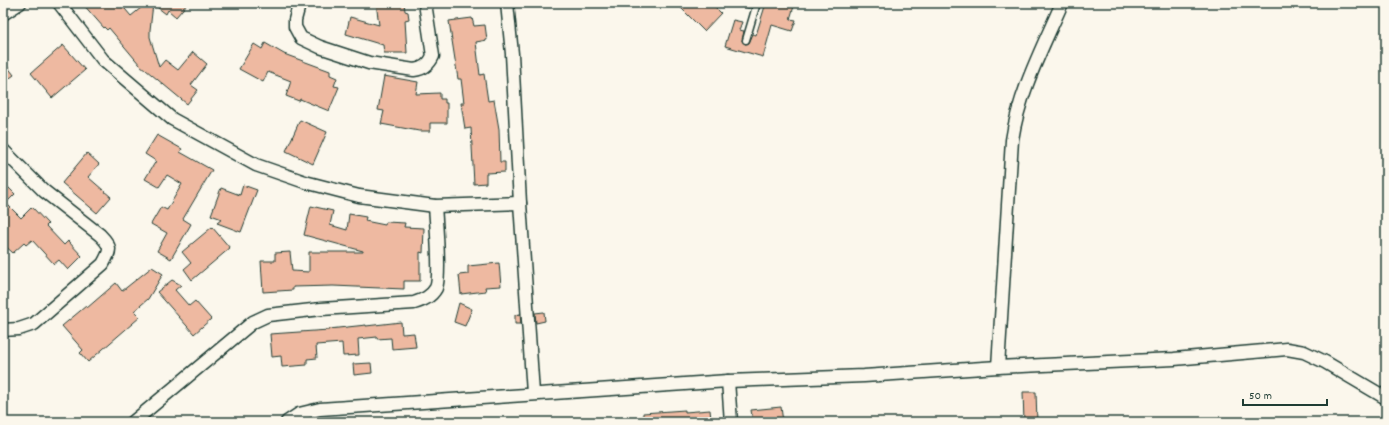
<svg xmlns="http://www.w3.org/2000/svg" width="1389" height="425" viewBox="0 0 1389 425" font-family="Dekko,sans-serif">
<rect width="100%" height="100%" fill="#fbf7ec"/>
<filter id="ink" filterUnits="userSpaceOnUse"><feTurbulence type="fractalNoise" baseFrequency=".025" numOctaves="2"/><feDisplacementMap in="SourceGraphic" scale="8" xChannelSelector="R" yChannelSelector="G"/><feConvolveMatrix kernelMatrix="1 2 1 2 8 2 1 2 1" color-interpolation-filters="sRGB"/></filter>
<g filter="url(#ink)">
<g fill="#eeb9a1" stroke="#1f3d34">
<polygon points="82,3 120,3 131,16 147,3 188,3 176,17 168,10 166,14 153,4 150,30 150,37 159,67 165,60 178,70 193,52 207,64 191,85 198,90 187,104 140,65 109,28 107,30 104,27 104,28"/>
<polygon points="376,3 404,3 405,11 408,12 409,19 405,20 407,53 384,53 383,45 346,34 350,17 379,25"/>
<polygon points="676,3 711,3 721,13 704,31"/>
<polygon points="766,3 795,3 790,19 796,20 792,31 772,25 763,57 725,46 733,20 742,22 739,30 744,31 742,41 745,44 749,43 753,34 756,35"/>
<polygon points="472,18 474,26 485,25 487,40 476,42 480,75 484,74 488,101 494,100 499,129 500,162 505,162 505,172 486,173 486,183 474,184 471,128 465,129 461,103 464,103 461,79 458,79 449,21"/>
<polygon points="265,43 284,54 330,71 330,75 337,78 334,86 339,87 329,111 300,99 299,101 286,96 291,81 268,72 263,82 239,69 254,44 262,49"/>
<polygon points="63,45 85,70 52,98 31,73"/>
<polygon points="3,61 14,75 3,83"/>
<polygon points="384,76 418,82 416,94 440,93 440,99 445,99 445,103 447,103 447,123 430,123 430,131 419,131 381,124 384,111 378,110"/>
<polygon points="300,120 327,132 313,164 286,151"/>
<polygon points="157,135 182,149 180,152 212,170 183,219 191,224 171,259 157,251 167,233 151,224 161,207 167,210 182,184 167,175 159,187 145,179 156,161 145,154"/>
<polygon points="87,153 99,164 88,177 111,197 97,213 62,183"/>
<polygon points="3,182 15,194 6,203 21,218 32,207 48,224 46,226 64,245 68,241 82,256 68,270 59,260 54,264 32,240 26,245 24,243 13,253 3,244"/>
<polygon points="243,185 257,190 241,232 217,223 222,219 211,215 221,188 240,195"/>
<polygon points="311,206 333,211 330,225 347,230 349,214 366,217 365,221 385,225 386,222 405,223 404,227 424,228 423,253 420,252 420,281 404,281 404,289 333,286 293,287 293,290 263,292 261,261 275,261 275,253 290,252 292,271 309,272 309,252 363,252 363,251 304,235"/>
<polygon points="212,227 230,248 192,280 184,269 191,263 182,252"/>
<polygon points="499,263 501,286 485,287 486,291 461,294 459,275 468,274 468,266"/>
<polygon points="152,267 163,274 148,299 134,311 140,317 88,362 80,353 83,350 62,326 86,306 87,308 116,283 122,291"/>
<polygon points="172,280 181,285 175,290 189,306 195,301 211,319 194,334 157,292"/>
<polygon points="459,303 472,309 465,326 454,322"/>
<polygon points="544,312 545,321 536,323 535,313"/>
<polygon points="520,314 521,324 515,324 515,315"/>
<polygon points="401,322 402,334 414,333 416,347 392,349 391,338 377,339 377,337 358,339 359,355 343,356 342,343 316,345 317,358 307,359 307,365 282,367 281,356 272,357 270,334 329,330 329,329 366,325 366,326"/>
<polygon points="371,363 372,373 354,375 353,364"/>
<polygon points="1023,392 1036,392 1037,422 1024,422"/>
<polygon points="781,407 783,422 753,422 751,410"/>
<polygon points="685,410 685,412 710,410 711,419 686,421 686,422 643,422 643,413"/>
</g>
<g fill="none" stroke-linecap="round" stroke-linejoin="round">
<defs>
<g id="lane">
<polyline points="744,3 748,4 754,3"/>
<polyline points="746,40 757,3"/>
</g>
<g id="street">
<polyline points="59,3 103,60 172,119 256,165 305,182 359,196 435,206 520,203"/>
<path d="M301,3l-2,2 -4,15v7l6,11 19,9 49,16 45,7c9,-1 15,-5 19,-14l-8,-53"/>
<polyline points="507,3 512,54 520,203 533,393"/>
<polyline points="3,14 20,3"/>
<path d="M3,150l41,41 56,44c12,12 11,15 3,29l-69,60 -15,5 -16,1"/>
<path d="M998,367l14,-227c7,-48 31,-93 50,-137"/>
<polyline points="728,381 731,422"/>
<path d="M133,422l120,-100 15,-7 53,-6 93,-6c9,-3 17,-6 22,-15 5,-11 0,-67 -1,-82"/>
<polyline points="287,422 299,414 320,409 728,381 864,376 998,367 1174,359 1287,349 1304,352 1325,362 1386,398"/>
</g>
</defs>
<use href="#lane" stroke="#1f3d34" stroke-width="9"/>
<use href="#street" stroke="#1f3d34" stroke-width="15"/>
<use href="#lane" stroke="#fbf7ec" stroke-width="6"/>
<use href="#street" stroke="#fbf7ec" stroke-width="12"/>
</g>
</g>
<rect width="1389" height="425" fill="none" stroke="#fbf7ec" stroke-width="16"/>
<rect x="8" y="8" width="1373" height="409" fill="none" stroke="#1f3d34" stroke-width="1.5" filter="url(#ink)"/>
<path d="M1243 399v6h84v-6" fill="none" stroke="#1f3d34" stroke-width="2"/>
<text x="1249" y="399" font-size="12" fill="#1f3d34" stroke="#fbf7ec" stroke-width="3" paint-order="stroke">50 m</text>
</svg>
